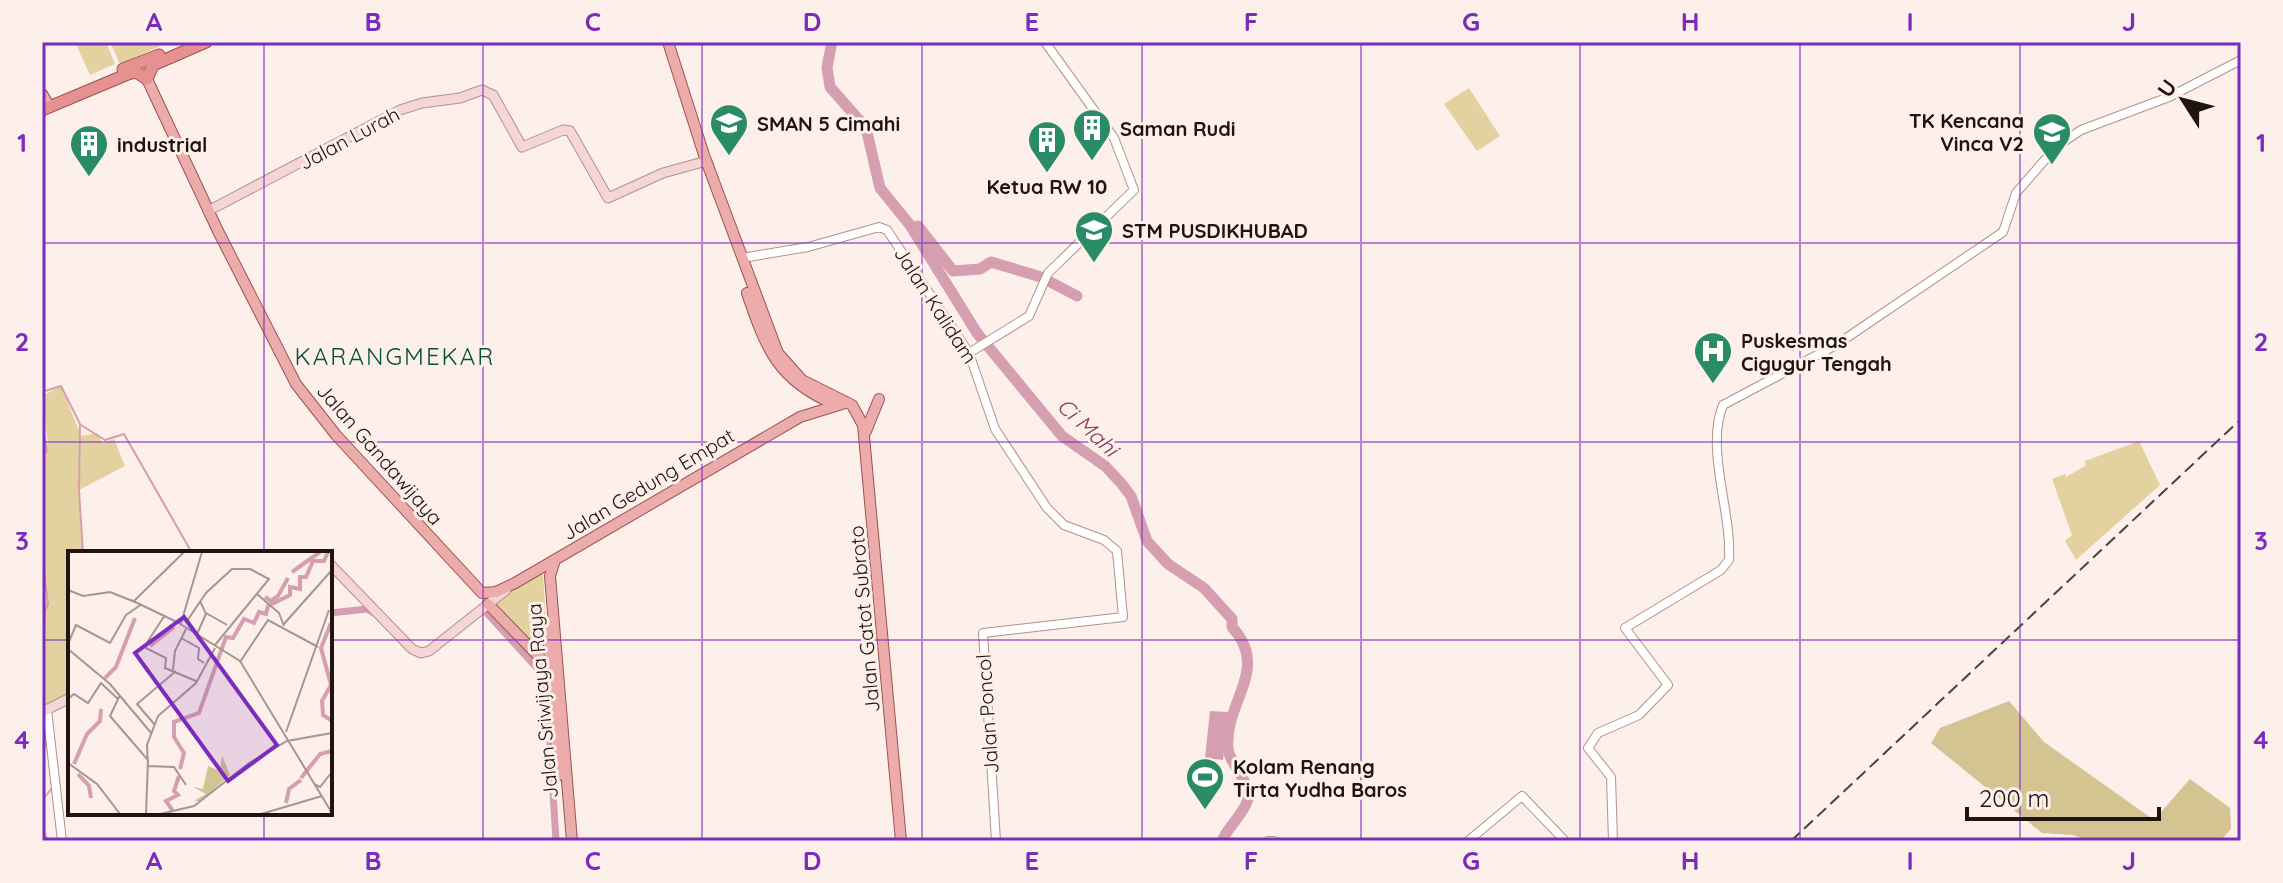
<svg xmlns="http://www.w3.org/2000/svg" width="2283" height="883" viewBox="0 0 2283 883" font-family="Quicksand,sans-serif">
<rect width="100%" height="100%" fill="#fdefe9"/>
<g fill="#e3d2a0">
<polygon points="75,42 106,42 115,64 90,75"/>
<polygon points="110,42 169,42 120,64"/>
<polygon points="1469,88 1500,136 1477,151 1444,104"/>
<polygon points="61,386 81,436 98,433 102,443 114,439 125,466 79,490 83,553 70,553 70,692 42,707 42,449 48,444 42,396"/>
<polygon points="2139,441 2160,485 2076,560 2065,541 2072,535 2052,479 2065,474 2066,477 2085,466 2085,461"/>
<polygon points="543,573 548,659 494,601"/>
</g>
<polygon fill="#d4c491" points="2009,701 2044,742 2154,820 2190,779 2230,808 2231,829 2220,841 2090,841 2073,835 2042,833 1931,743 1940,728"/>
<polygon fill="#d69fb1" points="1210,711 1228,712 1223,760 1205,758"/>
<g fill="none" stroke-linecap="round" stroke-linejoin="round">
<g stroke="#d69fb1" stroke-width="2">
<polyline points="42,392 61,386 80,424 79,490 83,553"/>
<polyline points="42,424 47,451 42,456"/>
<polyline points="81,425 105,440 124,434 192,553"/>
<polyline points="42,556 48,604 45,611 42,660"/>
<polyline points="42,730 48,751"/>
<polyline points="42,817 44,798 52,788 51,781"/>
<polyline points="42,828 48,841"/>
</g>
<g stroke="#d69fb1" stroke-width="7">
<polyline points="485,611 546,678 556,841"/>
<polyline points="330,613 367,609 374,613"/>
</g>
<g stroke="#d69fb1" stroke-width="11">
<path d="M832,42l-5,25 3,20 36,41 14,60 30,37 67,108 85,103 43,30 16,17 10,13 16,45 21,23 36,24 28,31v8c39,42 -8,75 -4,121 1,16 24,35 20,51 -4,15 -20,27 -26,42"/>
<polyline points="918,226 953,271 980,269 991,262 1041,277 1077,296"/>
</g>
<defs>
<g id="tertiary">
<polyline points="742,258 808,247 879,227 887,230 969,353 995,429 1047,508 1064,525 1104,540 1117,551 1123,617 983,633 996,841"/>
<polyline points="969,353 1029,316 1048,273 1134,190 1114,138 1045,42"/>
<polyline points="47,710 62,841"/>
<polyline points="1268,841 1274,841"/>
<polyline points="1468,841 1522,796 1565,841"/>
<path d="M1613,841l-2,-64 -23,-29 10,-15 41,-18 29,-30 -43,-57 96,-58 8,-10c3,-49 -24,-111 -6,-155l113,-60 167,-113 13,-39 40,-46 25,-17 88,-33 72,-37"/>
</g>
<g id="secondary">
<polyline points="208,211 400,110 422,103 460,98 482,90 493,95 522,147 563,130 570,131 608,198 663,173 703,162"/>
<polyline points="330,564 412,649 421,653 429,651 506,590"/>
<polyline points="42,712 70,698"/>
</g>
<g id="primary">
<polyline points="668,42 704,155 778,353 802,380 852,405 863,425 901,841"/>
<polyline points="147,79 218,231 296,384 336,435 482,593 496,592 515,583 800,417 845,403"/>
<polyline points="42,94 50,107"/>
<path d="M747,293c19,56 31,88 89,112"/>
<polyline points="866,431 879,399"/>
<polyline points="555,560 550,576 572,841"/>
<polyline points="488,604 551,669"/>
<polyline points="547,623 559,775"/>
</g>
<g id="trunk">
<polyline points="123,69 159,55"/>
<polyline points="42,110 128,74 136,72 147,79 153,65 206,42"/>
</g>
</defs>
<use href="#tertiary" stroke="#b29385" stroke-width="10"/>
<use href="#secondary" stroke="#b29385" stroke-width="11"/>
<use href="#primary" stroke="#9d5251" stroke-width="12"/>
<use href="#trunk" stroke="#9d5251" stroke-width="13"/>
<use href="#tertiary" stroke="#fff" stroke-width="8"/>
<use href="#secondary" stroke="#f6d5d6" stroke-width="9"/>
<use href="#primary" stroke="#edacac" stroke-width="10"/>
<use href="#trunk" stroke="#e79090" stroke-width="11"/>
<polyline stroke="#4c413c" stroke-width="2" stroke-dasharray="12 6" stroke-linecap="butt" points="1791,841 2241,419"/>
</g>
<path fill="none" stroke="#7b2cbf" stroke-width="2" stroke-opacity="0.55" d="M264,42v511M483,42v799M702,42v799M922,42v799M1142,42v799M1361,42v799M1580,42v799M1800,42v799M2020,42v799M42,243h2199M42,442h2199M42,640h28M330,640h1911M264,813v28"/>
<defs>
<symbol id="school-pin" viewBox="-11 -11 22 30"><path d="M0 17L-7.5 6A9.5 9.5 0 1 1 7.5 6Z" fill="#298c67" stroke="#fdefe9"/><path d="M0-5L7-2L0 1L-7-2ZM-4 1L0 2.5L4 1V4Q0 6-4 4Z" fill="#fff"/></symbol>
<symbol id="building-pin" viewBox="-11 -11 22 30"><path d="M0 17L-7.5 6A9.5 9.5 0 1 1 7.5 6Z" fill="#298c67" stroke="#fdefe9"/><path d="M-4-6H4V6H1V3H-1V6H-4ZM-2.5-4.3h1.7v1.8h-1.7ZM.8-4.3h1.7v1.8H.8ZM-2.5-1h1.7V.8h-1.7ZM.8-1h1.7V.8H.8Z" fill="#fff"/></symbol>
<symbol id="hospital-pin" viewBox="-11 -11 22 30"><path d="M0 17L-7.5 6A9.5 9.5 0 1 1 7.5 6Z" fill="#298c67" stroke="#fdefe9"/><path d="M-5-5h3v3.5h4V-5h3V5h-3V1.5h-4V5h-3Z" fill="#fff"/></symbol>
<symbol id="stadium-pin" viewBox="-11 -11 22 30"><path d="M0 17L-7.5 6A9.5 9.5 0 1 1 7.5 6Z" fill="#298c67" stroke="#fdefe9"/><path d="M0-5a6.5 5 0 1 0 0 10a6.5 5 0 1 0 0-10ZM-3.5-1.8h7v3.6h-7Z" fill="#fff"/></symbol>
</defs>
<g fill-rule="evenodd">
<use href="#school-pin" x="707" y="101" width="44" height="60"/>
<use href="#building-pin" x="1070" y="106" width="44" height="60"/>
<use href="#school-pin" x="2030" y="110" width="44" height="60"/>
<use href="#building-pin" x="1025" y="118" width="44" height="60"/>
<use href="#building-pin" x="67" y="122" width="44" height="60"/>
<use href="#school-pin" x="1072" y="208" width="44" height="60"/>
<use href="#hospital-pin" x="1691" y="329" width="44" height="60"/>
<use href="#stadium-pin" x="1183" y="755" width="44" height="60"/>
</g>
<g text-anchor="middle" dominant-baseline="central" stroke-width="6" stroke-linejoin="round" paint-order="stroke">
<g font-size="20" font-weight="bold" fill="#1f140f" stroke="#fdefe9" text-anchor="start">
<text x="2024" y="120" text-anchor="end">TK Kencana<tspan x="2024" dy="23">Vinca V2</tspan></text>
<text x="757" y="123">SMAN 5 Cimahi</text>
<text x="1120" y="128">Saman Rudi</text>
<text x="117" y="144">industrial</text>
<text x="1047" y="186" text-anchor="middle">Ketua RW 10</text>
<text x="1122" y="230">STM PUSDIKHUBAD</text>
<text x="1741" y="340">Puskesmas<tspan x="1741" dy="23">Cigugur Tengah</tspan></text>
<text x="1233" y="766">Kolam Renang<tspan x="1233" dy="23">Tirta Yudha Baros</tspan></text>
</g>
<g font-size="20" fill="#1f140f" stroke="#fdefe9">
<text transform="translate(349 138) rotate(-28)">Jalan Lurah</text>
<text transform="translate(936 305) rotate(57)">Jalan Kalidam</text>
<text transform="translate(380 454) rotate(49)">Jalan Gandawijaya</text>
<text transform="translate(648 484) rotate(-31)">Jalan Gedung Empat</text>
<text transform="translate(864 619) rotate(-95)">Jalan Gatot Subroto</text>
<text transform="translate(542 701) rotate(-95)">Jalan Sriwijaya Raya</text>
<text transform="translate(987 714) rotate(-94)">Jalan Poncol</text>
</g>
<g font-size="22" font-style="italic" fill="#823d58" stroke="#fdefe9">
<text transform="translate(1088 427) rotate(43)">Ci Mahi</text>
</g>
<g font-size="24" letter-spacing="2" fill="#055037" stroke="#fdefe9">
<text x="395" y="356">KARANGMEKAR</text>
</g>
</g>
<g transform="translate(68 551)">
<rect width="264" height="264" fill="#fdefe9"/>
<path d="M154,204l8,20 -30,26h-6l12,-7 -13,-7 10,2 5,-23 12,5z" fill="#d4c491"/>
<path fill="none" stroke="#d69fb1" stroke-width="4" d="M224,21l28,-20M197,46l6,4 7,-5 10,-18M263,72l-10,25 10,37 -9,16 1,14 9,6M82,95l24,-19M37,127l11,-11 19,-49M6,213l13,-30 13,-13 1,-12M112,218l4,-16 -10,-16v-15l25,-9 27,-76 7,1 11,-19 10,4 5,-11 7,2 2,-8 22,-11v-8l10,2v-12h6l7,-16h11l4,-9M10,223l11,12 2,12M233,227l19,-24 12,-3M218,252l3,-14 12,-9M105,260l-7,-10 12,-6 -4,-4 5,-15"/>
<path fill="none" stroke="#a49792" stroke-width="2" d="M0,39l15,6 27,-4 25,10M189,43l22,19 5,13M63,49l50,24M66,50l50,-49M138,62l21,12M97,64l-21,32 22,11 -1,10 31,13M115,68l4,2 19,-28 26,-24h18M109,71l63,39 92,152M113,72l21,-71M215,74l49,-55M129,83l9,-20 -6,-13M113,87l18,10 -1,11 6,4M0,93l8,-19 34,18 16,-28 16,-11M147,94l54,-66 -19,-10M0,98l42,35 42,50M172,111l28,-42 50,27M105,119l2,-19 11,-22M52,144l-10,21 38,44 -2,54M0,148l6,-5 14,9 13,-20 17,16M87,174l-18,-21 39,-33M218,181l43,-122M0,212l29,21 23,30M246,233l6,3 12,-15M118,234l-12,-18 -26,-1 -1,-21 11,-29 38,-33 19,-35M92,263l34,-8 55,-43 38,-22 45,-8M193,263l61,-18"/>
<path fill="#7b2cbf" fill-opacity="0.15" stroke="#7b2cbf" stroke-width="4" d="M116,66l93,128 -49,36 -93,-128z"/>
<rect width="264" height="264" fill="none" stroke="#1f140f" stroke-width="4"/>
</g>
<rect width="2283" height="883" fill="none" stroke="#fdefe9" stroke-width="88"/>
<g transform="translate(2183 100) rotate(306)" stroke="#fdefe9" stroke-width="6" paint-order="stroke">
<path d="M0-6L14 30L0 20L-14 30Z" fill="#1f140f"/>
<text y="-12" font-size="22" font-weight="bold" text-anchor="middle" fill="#1f140f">U</text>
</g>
<path d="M1967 807v12h192v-12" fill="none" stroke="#1f140f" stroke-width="4"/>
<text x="1979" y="807" font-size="24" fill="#1f140f" stroke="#fdefe9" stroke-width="6" paint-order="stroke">200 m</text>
<rect x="44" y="44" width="2195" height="795" fill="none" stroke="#7b2cbf" stroke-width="3"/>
<g font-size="26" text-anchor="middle" font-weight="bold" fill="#7b2cbf">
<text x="154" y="31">A</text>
<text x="373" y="31">B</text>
<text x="593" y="31">C</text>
<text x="812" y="31">D</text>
<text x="1032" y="31">E</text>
<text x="1251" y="31">F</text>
<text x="1471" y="31">G</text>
<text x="1690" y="31">H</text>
<text x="1910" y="31">I</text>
<text x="2129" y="31">J</text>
<text x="22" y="152">1</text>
<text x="2261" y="152">1</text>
<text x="22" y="351">2</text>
<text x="2261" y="351">2</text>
<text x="22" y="550">3</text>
<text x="2261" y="550">3</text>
<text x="22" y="749">4</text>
<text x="2261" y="749">4</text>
<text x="154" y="870">A</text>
<text x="373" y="870">B</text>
<text x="593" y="870">C</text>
<text x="812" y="870">D</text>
<text x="1032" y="870">E</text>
<text x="1251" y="870">F</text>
<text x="1471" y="870">G</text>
<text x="1690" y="870">H</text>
<text x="1910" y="870">I</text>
<text x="2129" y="870">J</text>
</g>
</svg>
